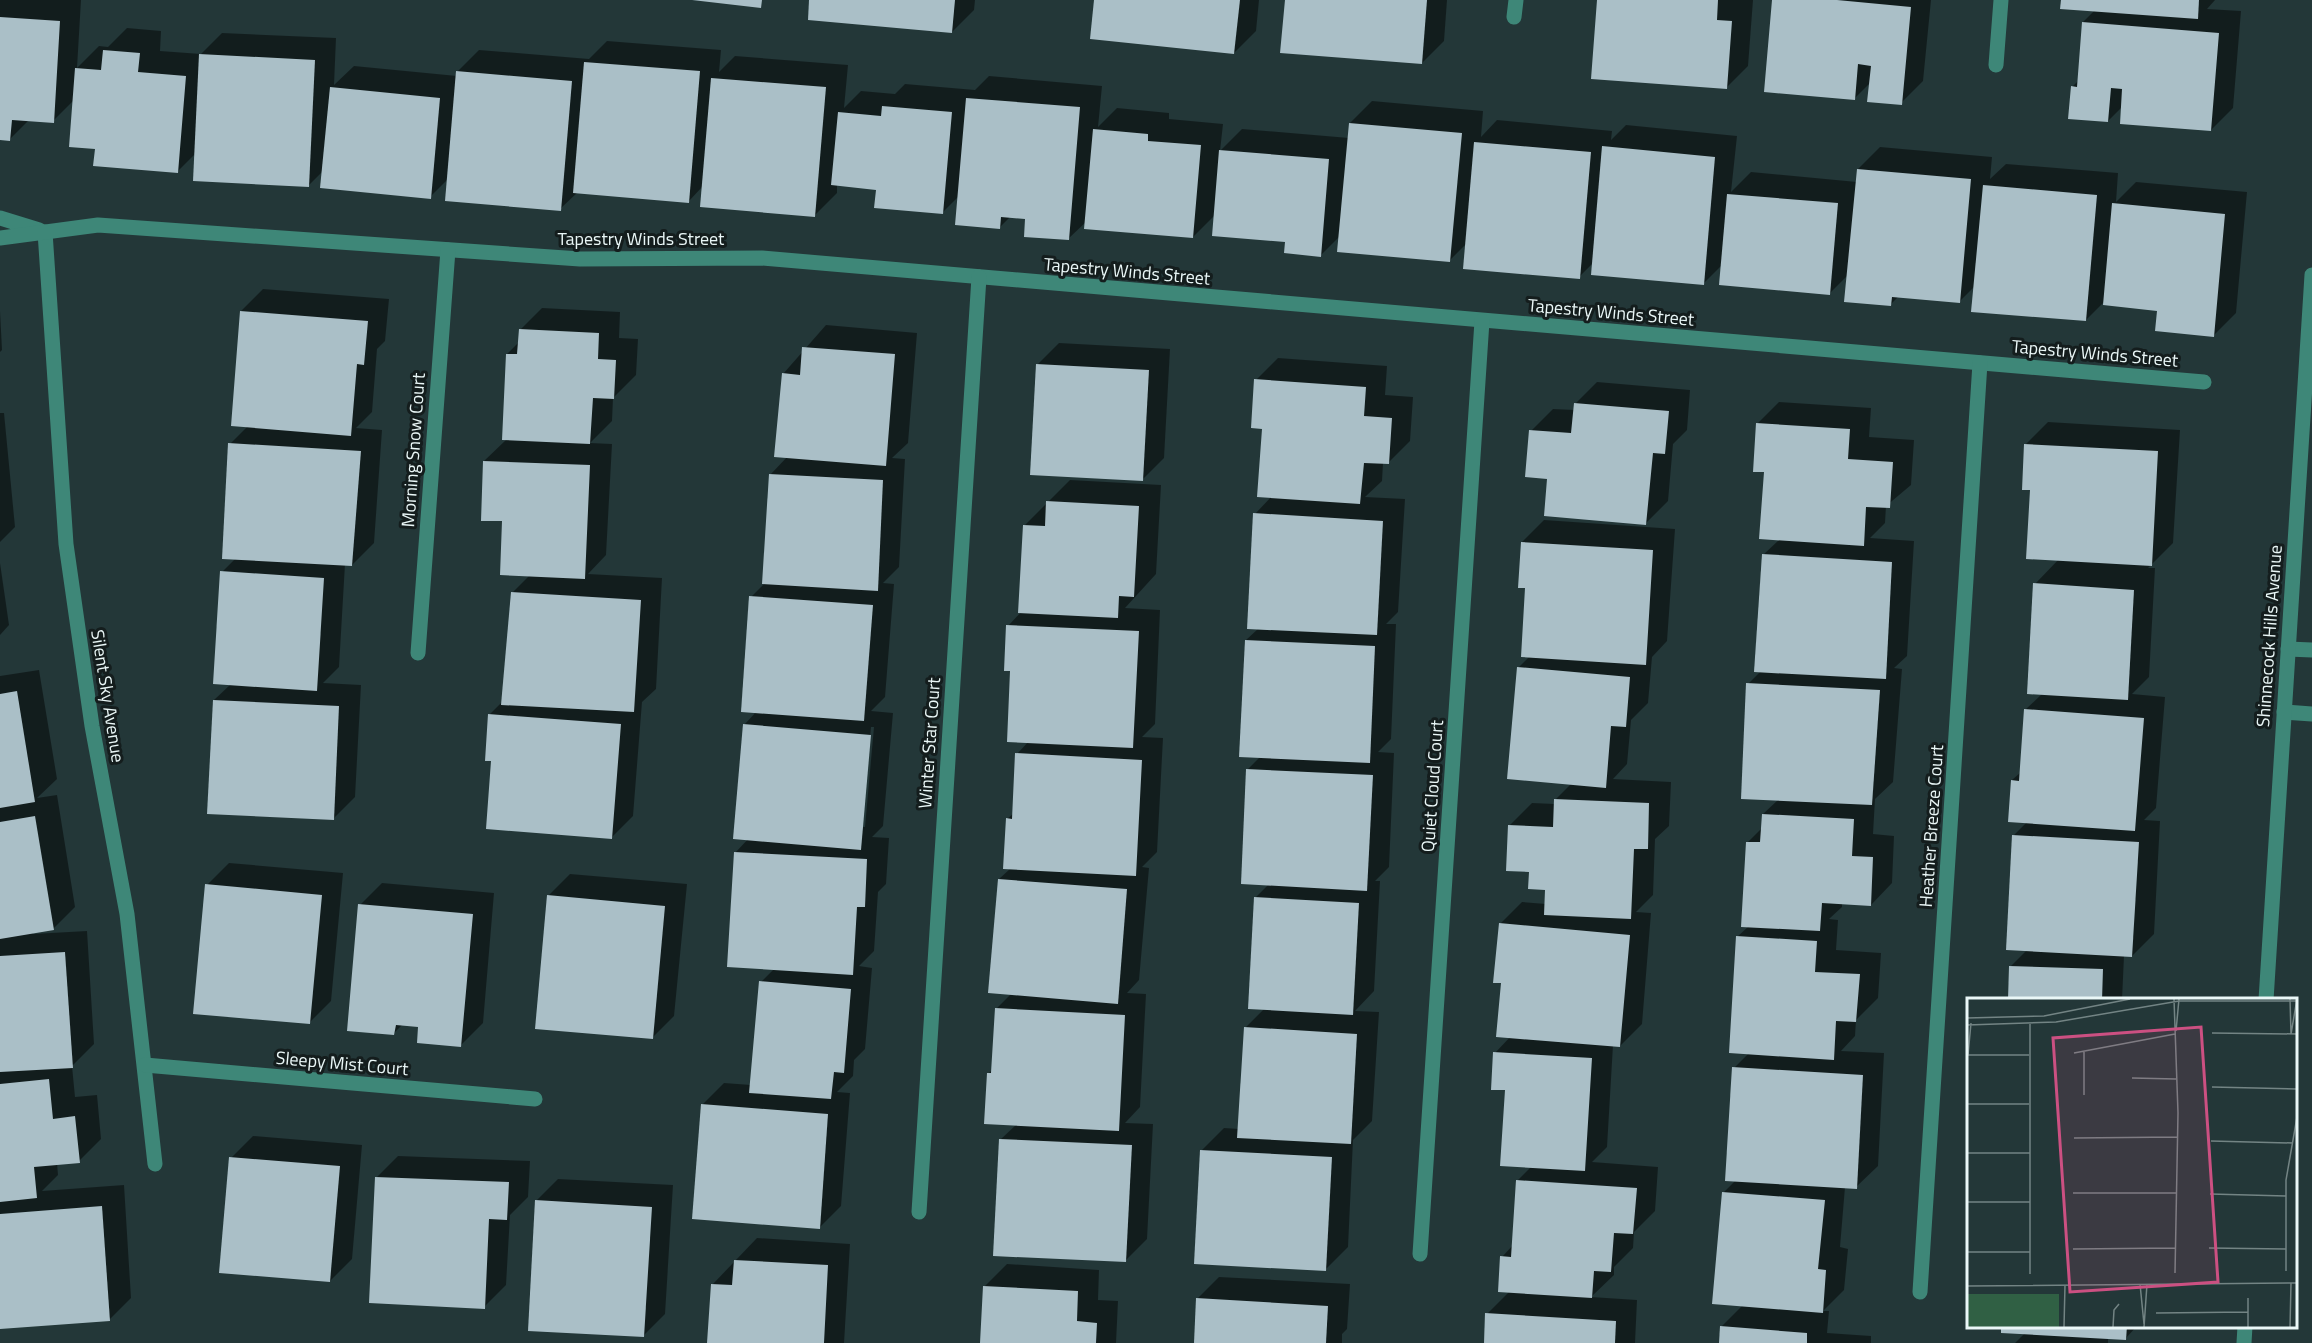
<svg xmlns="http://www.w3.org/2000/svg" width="2312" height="1343" viewBox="0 0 2312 1343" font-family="'Titillium Web',sans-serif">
<rect width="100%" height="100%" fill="#233738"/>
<g fill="#0007" fill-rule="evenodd">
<polygon points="0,0 81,0 77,68 99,46 108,47 127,28 161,31 160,51 201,54 222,33 336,38 334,85 354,66 457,76 457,72 479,50 589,59 607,41 721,50 719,72 735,56 848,65 844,108 861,91 895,94 905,84 975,90 989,76 1102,86 1098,127 1117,108 1169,113 1169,119 1223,124 1220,151 1242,129 1349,138 1350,123 1372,101 1483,111 1481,137 1497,120 1612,131 1611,140 1626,125 1737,136 1731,192 1751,172 1857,182 1858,169 1880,147 1992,157 1990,179 2006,164 2118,173 2116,202 2136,182 2247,192 2236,313 2214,335 2158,309 2105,301 2086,320 1975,286 1959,302 1899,296 1891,304 1848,275 1829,294 1722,265 1703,284 1593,263 1579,277 1466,244 1449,261 1340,236 1321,255 1215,215 1193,237 1087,221 1068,239 1027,217 1011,216 999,228 959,196 943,212 878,188 837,185 837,193 815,215 703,186 689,201 578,192 560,209 448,179 430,197 324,170 309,185 196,153 177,172 97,148 74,100 53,121 29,120 10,139 0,138"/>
<polygon points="811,0 975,0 974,10 952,32"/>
<polygon points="1096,0 1259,0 1256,31 1234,53"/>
<polygon points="1286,0 1447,0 1444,41 1422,63"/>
<polygon points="1599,0 1753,0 1748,66 1726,88"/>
<polygon points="1774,0 1931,0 1923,81 1901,103 1871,82 1854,99"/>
<polygon points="2062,0 2215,0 2207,9 2241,11 2233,108 2211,130 2123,106 2108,121 2072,87 2079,80 2083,22 2095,10"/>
<polygon points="263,289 389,299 385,341 377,349 372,412 356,428 382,430 374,543 352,565 345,564 339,667 323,683 361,685 355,797 333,819 214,700 231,684 222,572 236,558 230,444 248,426 241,311"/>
<polygon points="542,308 620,312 619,338 638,339 636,375 613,398 612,421 590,443 612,444 606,555 588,574 662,578 656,689 642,702 633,816 611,838 493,760 489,715 503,701 512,593 530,575 504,520 484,461 507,439 507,354 519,342 520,330"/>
<polygon points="0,311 2,350 0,352"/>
<path d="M826,325l91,8 -9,110 -16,15 13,1 -6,108 -16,16 11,1 -9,113 -14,14 22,2 -10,113 -11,11 17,1 -3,46 -8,8 -4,59 -15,15 13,2 -7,81 -11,11 -1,16 -16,16 13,1 -9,113 -22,22 -117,-123 22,-22 27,2 10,-103 13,-13 -39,-116 14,-15 -5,-113 13,-14 -6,-114 13,-13 6,-109 18,-19 -5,-82zM871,727h3l-9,100h-3z"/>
<polygon points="1059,343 1170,349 1164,458 1142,480 1037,365"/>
<polygon points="1278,358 1387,366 1385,395 1413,397 1410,441 1388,463 1383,463 1382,481 1365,497 1405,499 1398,612 1386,624 1396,624 1391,739 1378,752 1394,753 1389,867 1375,881 1380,881 1374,991 1355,1011 1379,1012 1372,1121 1353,1140 1348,1247 1326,1269 1202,1150 1224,1128 1239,1129 1246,1027 1264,1009 1255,898 1269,884 1248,769 1261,756 1246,640 1259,628 1255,514 1272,496 1256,380"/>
<polygon points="1597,382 1690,390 1687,430 1673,444 1668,501 1646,523 1549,477 1531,431 1553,409 1575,410 1575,404"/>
<polygon points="1779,402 1871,408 1869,437 1914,440 1911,485 1886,506 1885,523 1870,538 1914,541 1907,656 1894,668 1902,669 1893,782 1875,799 1873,834 1894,836 1892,883 1871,905 1842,903 1842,907 1829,919 1838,920 1836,950 1881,953 1878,998 1856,1020 1855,1036 1841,1051 1884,1053 1878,1166 1856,1187 1845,1187 1840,1247 1848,1249 1844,1290 1823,1311 1829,1311 1827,1333 1871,1336 1871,1343 1720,1343 1721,1327 1743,1305 1724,1192 1735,1181 1734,1068 1749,1053 1737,937 1749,926 1747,843 1763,827 1763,814 1779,799 1748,684 1761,671 1763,555 1780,539 1757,424"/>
<polygon points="0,413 4,413 15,527 0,542"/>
<polygon points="2048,422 2180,430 2173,543 2148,568 2155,568 2149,677 2132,694 2165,697 2156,808 2144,820 2160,821 2154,934 2132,956 2124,956 2122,1000 2009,1000 2011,966 2027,950 2014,835 2027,822 2012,780 2021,772 2025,710 2042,694 2035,584 2059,559 2031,489 2026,444"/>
<polygon points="1070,480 1161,485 1156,574 1125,608 1160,610 1155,724 1142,737 1163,738 1157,852 1142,867 1149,868 1139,980 1127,993 1146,994 1140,1107 1125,1123 1153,1124 1147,1239 1125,1261 1001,1139 1017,1124 988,1074 993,1069 996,1009 1011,994 999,879 1011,868 1007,819 1014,813 1017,754 1029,741 1012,670 1008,626 1022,611 1025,525"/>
<polygon points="1544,520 1675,529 1667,641 1652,657 1648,703 1631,720 1627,764 1613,779 1671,782 1669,826 1655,839 1653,895 1636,912 1651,913 1642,1024 1620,1046 1613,1045 1607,1147 1592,1162 1658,1167 1655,1211 1634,1232 1633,1248 1614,1267 1614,1275 1591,1297 1637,1300 1635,1343 1485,1343 1487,1314 1510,1291 1502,1257 1513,1245 1518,1180 1532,1166 1495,1053 1511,1036 1502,982 1500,924 1522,902 1546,904 1547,889 1510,825 1532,803 1555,804 1556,799 1572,783 1518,668 1530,656 1522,542"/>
<polygon points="0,563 9,625 0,635"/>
<polygon points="39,670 57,779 37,798 57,795 75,907 53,929 32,932 33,934 87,931 94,1044 72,1066 75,1097 97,1095 101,1139 79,1161 57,1163 58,1175 42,1191 124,1185 131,1298 109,1320 0,1328 0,676"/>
<polygon points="229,863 343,873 331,1001 309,1023 207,885"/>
<polygon points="570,874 687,884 674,1016 652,1038 548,896"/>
<polygon points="382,883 494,893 483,1023 461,1045 420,1025 403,1024 394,1033 360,905"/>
<polygon points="253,1136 362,1145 352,1259 330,1281 231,1158"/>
<polygon points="398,1156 530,1161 528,1197 510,1215 506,1285 484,1307 376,1178"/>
<polygon points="558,1179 673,1185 665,1314 643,1336 536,1201"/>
<polygon points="757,1238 850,1244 844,1343 709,1343 712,1285"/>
<polygon points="1007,1264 1099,1270 1098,1300 1118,1301 1116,1343 982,1343 985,1286"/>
<polygon points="1219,1277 1350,1284 1347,1329 1342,1334 1342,1343 1195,1343 1197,1299"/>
<polygon points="2003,1326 2137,1326 2126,1338 2108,1337 2108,1343 2015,1343 2025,1333"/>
</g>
<g fill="#aabfc7">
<polygon points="692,0 762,0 761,8"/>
<polygon points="809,0 955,0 952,33 808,20"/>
<polygon points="1094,0 1240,0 1234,54 1090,39"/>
<polygon points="1285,0 1427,0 1422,64 1280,53"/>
<polygon points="1597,0 1718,0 1717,20 1732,21 1727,89 1591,79"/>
<polygon points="1772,0 1837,0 1911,7 1902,105 1867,102 1871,66 1858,64 1855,100 1764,92"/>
<polygon points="2061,0 2199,0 2198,19 2060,9"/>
<polygon points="0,17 60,21 54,123 12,120 10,141 0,140"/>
<polygon points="2082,22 2219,33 2211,131 2120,124 2122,89 2111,88 2108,122 2068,119 2071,86 2077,87"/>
<polygon points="103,50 140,53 138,72 186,76 178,173 93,166 95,149 69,147 75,68 101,70"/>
<polygon points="199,54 315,60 309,187 193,181"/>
<polygon points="584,62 700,71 689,203 573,193"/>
<polygon points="456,71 572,81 561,211 445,201"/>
<polygon points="711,78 826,87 815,217 700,207"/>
<polygon points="330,87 440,98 431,199 320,188"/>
<polygon points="966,98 1080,107 1069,240 1024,237 1025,219 1001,217 1000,229 955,225"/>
<polygon points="882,106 952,112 943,214 874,208 876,190 831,185 838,112 881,116"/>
<polygon points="1349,123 1462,133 1450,262 1337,252"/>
<polygon points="1093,129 1148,134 1148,141 1201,145 1193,238 1084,229"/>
<polygon points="1474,142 1591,152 1580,279 1463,269"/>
<polygon points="1602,146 1715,157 1704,285 1591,275"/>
<polygon points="1219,150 1329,159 1321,257 1284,253 1285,242 1212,236"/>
<polygon points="1857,169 1971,179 1960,303 1892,297 1891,306 1844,302"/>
<polygon points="1983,185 2097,195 2086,321 1971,312"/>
<polygon points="1727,194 1838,203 1830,295 1719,285"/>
<polygon points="2112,203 2225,214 2214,337 2155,331 2157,311 2103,305"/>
<polygon points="240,311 368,321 364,365 357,364 351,436 231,426"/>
<polygon points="519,329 599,333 598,359 616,360 614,399 593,398 590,444 502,440 506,354 517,354"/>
<polygon points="802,347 895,354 886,466 774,457 782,373 800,375"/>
<polygon points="1036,364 1149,370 1143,481 1030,475"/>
<polygon points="1254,379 1366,387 1364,416 1392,418 1389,464 1364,463 1360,504 1257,497 1262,429 1251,428"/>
<polygon points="1574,403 1669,411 1665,454 1653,453 1646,525 1544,516 1547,479 1525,477 1529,430 1571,433"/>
<polygon points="1756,423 1850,429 1848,459 1893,462 1890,508 1866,507 1864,546 1759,539 1764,472 1753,472"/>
<polygon points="228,443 361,451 352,566 222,559"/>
<polygon points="2024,444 2158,451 2152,566 2026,559 2030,490 2022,490"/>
<polygon points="483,461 590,465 585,579 500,575 502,521 481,521"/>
<polygon points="769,474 883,480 878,591 762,584"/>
<polygon points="1046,501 1139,506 1134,597 1119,596 1118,618 1018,613 1023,525 1045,526"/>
<polygon points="1253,513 1383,521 1377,635 1247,629"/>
<polygon points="1521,542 1653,550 1646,665 1521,657 1525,588 1518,588"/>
<polygon points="1762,554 1892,562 1886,679 1754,672"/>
<polygon points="220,571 324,578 317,691 213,684"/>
<polygon points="2033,583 2134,590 2128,700 2027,694"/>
<polygon points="511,592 641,600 634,712 501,705"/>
<polygon points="749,596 873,605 864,721 741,712"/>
<polygon points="1006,625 1139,631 1133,748 1007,742 1010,671 1004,671"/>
<polygon points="1245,640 1375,646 1370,763 1239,757"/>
<polygon points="1517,667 1630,677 1626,727 1611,726 1606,788 1507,779"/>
<polygon points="1746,683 1880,690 1872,805 1741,799"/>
<polygon points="17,691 35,802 0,808 0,694"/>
<polygon points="213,700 339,706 334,820 207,814"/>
<polygon points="2024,709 2144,718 2135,831 2008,822 2011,780 2019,781"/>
<polygon points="488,714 621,724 612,839 486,829 491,761 485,761"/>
<polygon points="743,724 871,735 861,850 733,839"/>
<polygon points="1015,753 1142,760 1136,876 1003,869 1006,818 1012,819"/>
<polygon points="1246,769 1373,775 1367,891 1241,884"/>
<polygon points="1554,799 1649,803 1648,849 1634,849 1631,919 1544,915 1545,890 1528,889 1529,872 1506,871 1508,825 1553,827"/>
<polygon points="1762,814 1854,819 1852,856 1873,857 1871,906 1822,903 1820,931 1741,927 1746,842 1760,842"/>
<polygon points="35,816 54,930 0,939 0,822"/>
<polygon points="2012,835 2139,842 2132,957 2006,950"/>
<polygon points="734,852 867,859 865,907 857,907 853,975 727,967"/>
<polygon points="998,879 1127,889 1118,1004 988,993"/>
<polygon points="205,884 322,895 310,1024 193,1014"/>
<polygon points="547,895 665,906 653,1039 535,1029"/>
<polygon points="1254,897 1359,903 1353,1015 1248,1009"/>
<polygon points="358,904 473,914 461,1047 417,1043 418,1027 396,1025 394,1035 347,1031"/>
<polygon points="1499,923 1630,935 1620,1047 1496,1037 1501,983 1493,983"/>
<polygon points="1736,936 1817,941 1815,972 1860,974 1856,1022 1836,1021 1834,1060 1729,1053"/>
<polygon points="65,952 73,1068 0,1072 0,956"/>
<polygon points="2009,966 2103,969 2102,1000 2008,1000"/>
<polygon points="759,981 851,989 844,1073 834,1072 831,1099 749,1093"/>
<polygon points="995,1008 1125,1015 1119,1131 984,1124 987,1073 991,1073"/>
<polygon points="1244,1027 1357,1034 1351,1144 1237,1138"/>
<polygon points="1493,1052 1592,1058 1585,1171 1500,1166 1505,1090 1491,1090"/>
<polygon points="1732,1067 1863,1075 1857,1189 1725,1181"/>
<polygon points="49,1079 53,1119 75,1116 80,1163 34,1167 37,1198 0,1202 0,1084"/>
<polygon points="701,1104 828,1114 820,1229 692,1219"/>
<polygon points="999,1139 1132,1145 1126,1262 993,1256"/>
<polygon points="1200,1150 1332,1157 1326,1271 1194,1264"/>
<polygon points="229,1157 340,1166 330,1282 219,1273"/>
<polygon points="375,1177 509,1182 507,1220 489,1219 485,1309 369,1303"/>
<polygon points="1516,1180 1637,1188 1633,1234 1614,1233 1611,1272 1594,1271 1592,1298 1498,1292 1500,1256 1511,1257"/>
<polygon points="1722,1192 1825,1200 1818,1269 1826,1270 1823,1313 1712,1304"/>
<polygon points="535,1200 652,1207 644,1337 528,1331"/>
<polygon points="102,1206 110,1321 0,1329 0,1214"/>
<polygon points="734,1260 828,1265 824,1343 707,1343 711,1284 732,1285"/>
<polygon points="983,1286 1078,1291 1077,1321 1097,1323 1096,1343 980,1343"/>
<polygon points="1196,1298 1328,1306 1326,1343 1194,1343"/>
<polygon points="1485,1313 1616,1321 1615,1343 1484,1343"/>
<polygon points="1720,1326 1807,1333 1807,1343 1719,1343"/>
<polygon points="2001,1326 2127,1326 2126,1340 2001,1333"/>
</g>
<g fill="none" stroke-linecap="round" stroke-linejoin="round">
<g stroke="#3e8778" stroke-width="15">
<polyline points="1514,17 1516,0"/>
<polyline points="1996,65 2001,0"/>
<polyline points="0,218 39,230"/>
<polyline points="45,232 66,544 92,726 127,914 155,1164"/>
<polyline points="0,238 98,225 580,259 762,258 2204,382"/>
<polyline points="2288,649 2312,650"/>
<polyline points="418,653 448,250"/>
<polyline points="2284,712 2312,714"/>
<polyline points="2266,1000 2312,275"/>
<polyline points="145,1065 535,1099"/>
<polyline points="919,1212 979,277"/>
<polyline points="1420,1254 1482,321"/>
<polyline points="1920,1292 1980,363"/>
<polyline points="2244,1343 2245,1326"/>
</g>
</g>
<g text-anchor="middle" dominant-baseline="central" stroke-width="6" stroke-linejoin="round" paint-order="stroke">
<g font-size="18" fill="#eaf7f7" stroke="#141d1d">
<text x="641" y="238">Tapestry Winds Street</text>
<text transform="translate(1127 271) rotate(5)">Tapestry Winds Street</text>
<text transform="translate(1611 312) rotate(5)">Tapestry Winds Street</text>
<text transform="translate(2095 353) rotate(5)">Tapestry Winds Street</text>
<text transform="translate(413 450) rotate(-86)">Morning Snow Court</text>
<text transform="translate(2269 636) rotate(-86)">Shinnecock Hills Avenue</text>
<text transform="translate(108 696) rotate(81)">Silent Sky Avenue</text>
<text transform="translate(929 743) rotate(-86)">Winter Star Court</text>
<text transform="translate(1432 786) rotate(-86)">Quiet Cloud Court</text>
<text transform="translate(1931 826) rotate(-86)">Heather Breeze Court</text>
<text transform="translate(342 1063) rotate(5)">Sleepy Mist Court</text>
</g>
</g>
<g transform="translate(1967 998)">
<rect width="330" height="330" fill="#233738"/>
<path d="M0,296h92v33h-92z" fill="#306044"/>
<path fill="none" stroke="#738484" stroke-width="1.5" d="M207,1l4,114 -3,160M323,1l1,35M0,20l77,-2 86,-17M63,26v250M0,27l89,-3 123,-21h118M209,33l3,-32M245,35l85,1M324,36l6,-35M107,55l101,-19M0,57h62M1,57l3,-32M165,80l44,1M245,89l85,2M117,97v-43M0,106h62M107,140l104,-1M244,143l82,2M0,155h63M106,195h104M243,196l76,2M0,204h63M242,250l77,1M106,251l103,-1M0,254h63M319,273v-91l11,-63M173,286l4,40M0,288l330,-3M189,315l92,-1M97,329l1,-42M146,329l1,-17 5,-6M177,329l3,-43M281,329v-29M323,329l1,-44"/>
<path fill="#cc5082" fill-opacity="0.15" stroke="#cc5082" stroke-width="3" d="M234,29l17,255 -148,10 -17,-254z"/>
<rect width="330" height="330" fill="none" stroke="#eaf7f7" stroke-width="3"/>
</g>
</svg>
